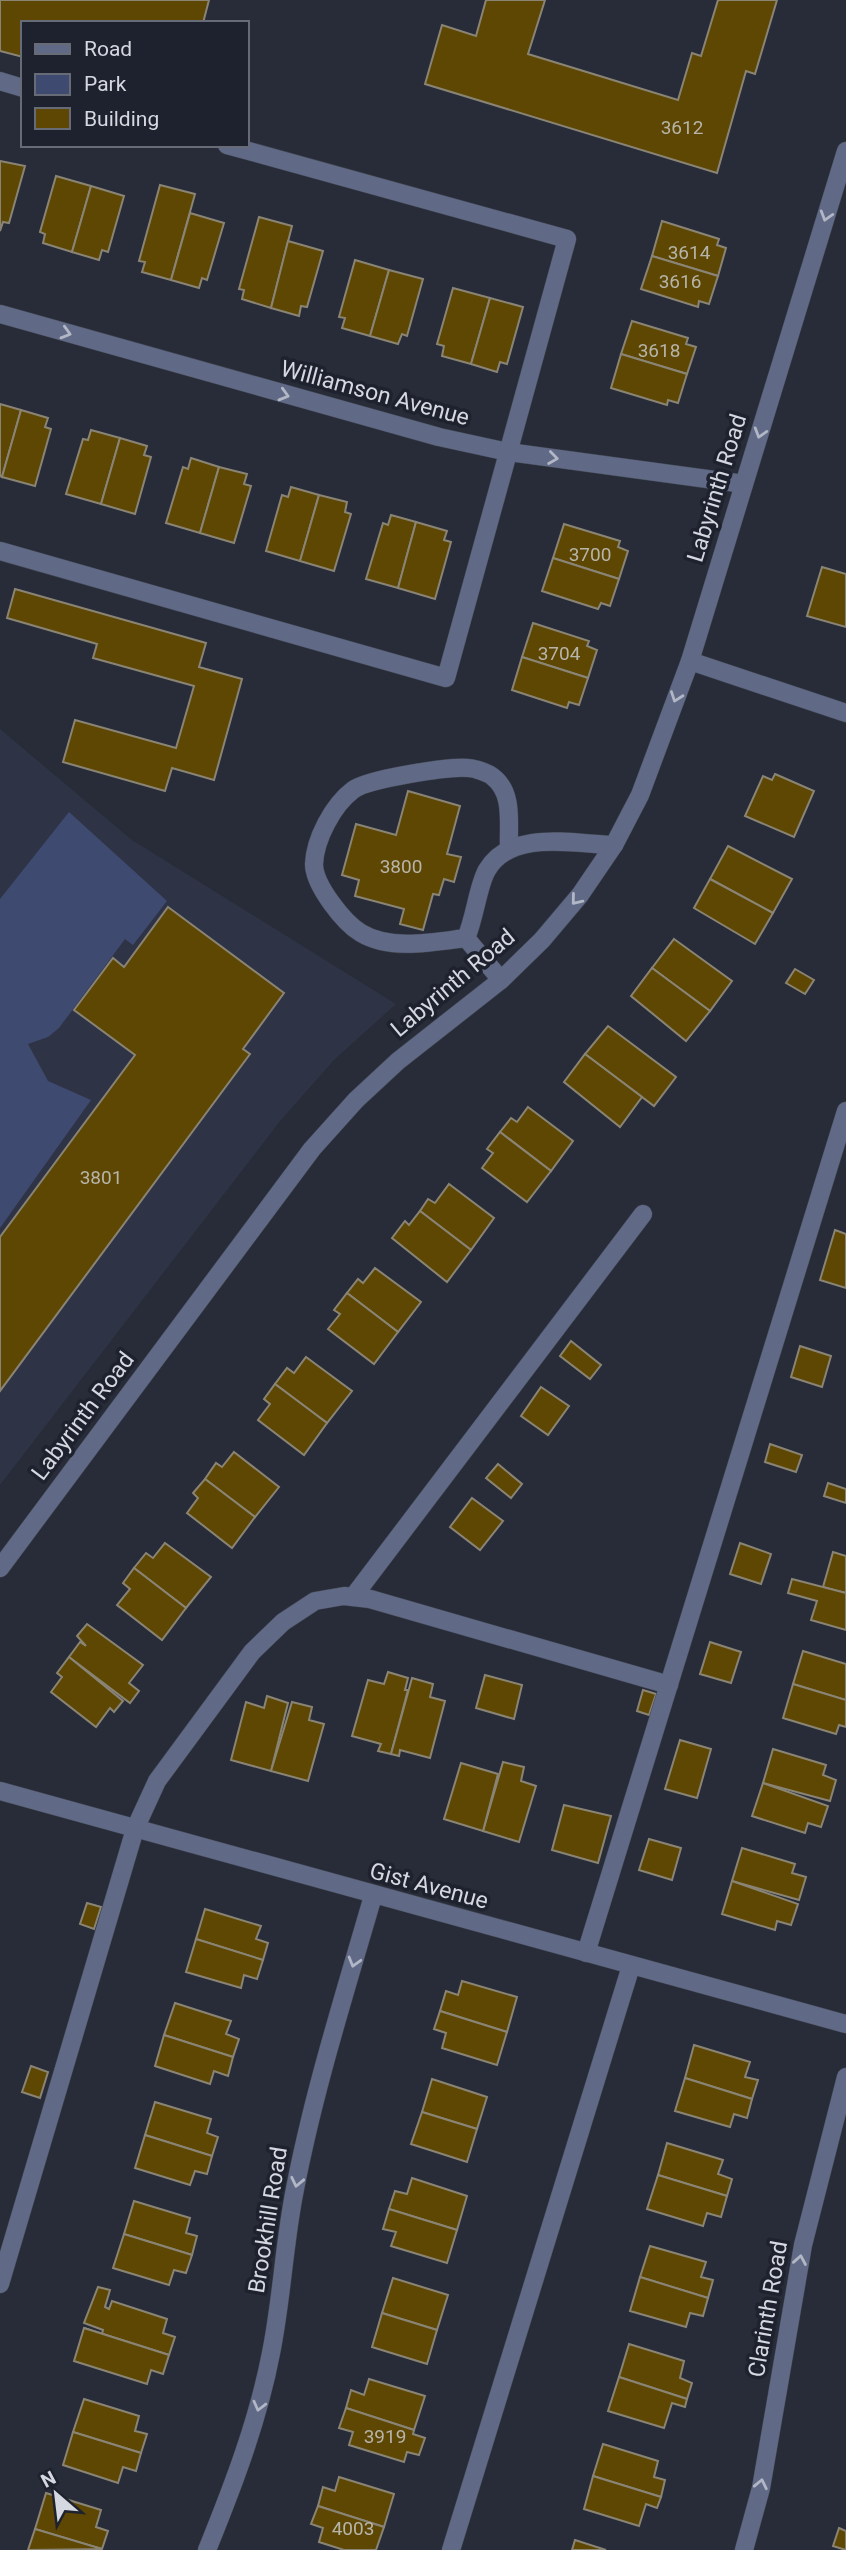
<svg xmlns="http://www.w3.org/2000/svg" width="846" height="2550" viewBox="0 0 846 2550" font-family="Roboto,sans-serif">
<rect width="100%" height="100%" fill="#272c38"/>
<polygon fill="#2e3345" points="0,729 132,840 396,1004 335,1059 281,1120 0,1485"/>
<polygon fill="#3f4a70" points="69,812 167,901 133,945 125,939 59,1028 48,1037 28,1044 48,1081 91,1100 0,1228 0,899"/>
<g fill="#5d4703" stroke="#8a8475" stroke-width="2">
<polygon points="0,0 209,0 203,23 23,23 23,57 0,51"/>
<polygon points="486,0 545,0 528,54 678,100 692,53 701,56 718,0 777,0 755,74 746,71 717,173 425,84 442,25 476,36"/>
<polygon points="0,161 25,166 9,223 3,222 0,231"/>
<polygon points="56,176 91,186 72,252 43,243 45,234 40,232"/>
<polygon points="160,185 195,194 171,280 142,272 145,262 139,261"/>
<polygon points="91,186 124,196 108,252 102,250 99,260 72,252"/>
<polygon points="190,213 224,223 207,280 202,278 199,288 171,280"/>
<polygon points="259,217 292,226 271,308 242,299 244,290 239,289"/>
<polygon points="662,221 719,239 717,245 726,248 718,276 652,256"/>
<polygon points="288,241 323,251 307,307 301,306 299,316 271,308"/>
<polygon points="652,256 718,276 709,304 699,301 698,307 641,289"/>
<polygon points="355,260 389,270 370,336 342,328 345,318 339,317"/>
<polygon points="389,270 423,279 407,336 402,334 398,344 370,336"/>
<polygon points="453,288 490,298 471,364 442,356 444,346 437,344"/>
<polygon points="490,298 523,307 507,364 500,362 497,372 471,364"/>
<polygon points="632,321 688,338 686,344 696,347 687,374 621,354"/>
<polygon points="621,354 687,374 678,403 668,400 667,405 611,388"/>
<polygon points="0,404 21,410 2,477 0,476"/>
<polygon points="21,410 48,418 45,427 51,429 35,486 2,477"/>
<polygon points="91,430 120,438 101,504 66,494 83,439 88,440"/>
<polygon points="120,438 147,446 144,455 151,457 135,514 101,504"/>
<polygon points="191,458 219,467 200,533 166,523 183,467 188,469"/>
<polygon points="219,467 247,474 244,484 251,486 234,543 200,533"/>
<polygon points="291,487 319,495 300,561 266,551 282,495 288,497"/>
<polygon points="319,495 347,502 345,512 351,514 334,571 300,561"/>
<polygon points="391,515 416,522 398,588 366,579 383,523 388,525"/>
<polygon points="416,522 447,531 444,540 451,542 435,599 398,588"/>
<polygon points="564,524 620,541 618,547 628,551 619,579 553,558"/>
<polygon points="553,558 619,579 610,606 601,603 598,609 542,591"/>
<polygon points="822,567 846,574 846,627 807,616"/>
<polygon points="15,589 206,643 199,667 242,679 214,780 172,768 165,791 63,762 75,720 176,748 194,686 93,658 97,644 7,618"/>
<polygon points="533,623 589,641 587,646 597,650 588,678 522,657"/>
<polygon points="522,657 588,678 579,705 569,702 567,708 512,690"/>
<polygon points="775,774 814,791 794,837 745,816 763,776 772,780"/>
<polygon points="408,791 460,806 447,854 461,857 454,882 444,879 439,895 433,894 423,930 400,924 404,909 355,896 359,880 342,875 356,824 396,835"/>
<polygon points="728,846 792,879 773,913 710,879"/>
<polygon points="710,879 773,913 755,944 694,908"/>
<polygon points="168,907 284,993 243,1049 250,1054 0,1391 0,1237 135,1055 74,1010 113,958 124,967"/>
<polygon points="674,939 732,981 710,1011 652,968"/>
<polygon points="652,968 710,1011 686,1041 631,996"/>
<polygon points="795,969 814,980 805,994 786,983"/>
<polygon points="608,1026 676,1077 654,1106 585,1054"/>
<polygon points="585,1054 642,1097 620,1127 564,1082"/>
<polygon points="528,1107 573,1141 551,1171 500,1132 511,1118 517,1122"/>
<polygon points="500,1132 551,1171 527,1202 482,1168 493,1153 487,1149"/>
<polygon points="449,1184 494,1218 471,1250 420,1211 428,1199 435,1203"/>
<polygon points="420,1211 471,1250 447,1282 392,1238 405,1221 409,1225"/>
<polygon points="835,1230 846,1234 846,1288 820,1280"/>
<polygon points="375,1268 421,1302 398,1332 347,1293 358,1279 363,1283"/>
<polygon points="347,1293 398,1332 374,1364 328,1329 340,1314 334,1310"/>
<polygon points="571,1341 601,1365 590,1379 560,1356"/>
<polygon points="800,1346 831,1356 822,1387 791,1377"/>
<polygon points="306,1357 352,1391 327,1423 275,1384 287,1368 294,1373"/>
<polygon points="275,1384 327,1423 304,1455 258,1420 270,1404 264,1399"/>
<polygon points="541,1387 569,1406 548,1435 521,1416"/>
<polygon points="770,1444 802,1455 796,1472 765,1462"/>
<polygon points="234,1452 279,1487 255,1517 205,1479 216,1463 222,1467"/>
<polygon points="498,1464 522,1484 511,1498 486,1478"/>
<polygon points="205,1479 255,1517 232,1548 187,1513 198,1498 193,1493"/>
<polygon points="828,1483 846,1489 846,1503 824,1496"/>
<polygon points="472,1498 503,1521 480,1550 450,1527"/>
<polygon points="165,1543 211,1577 186,1608 134,1568 146,1553 153,1558"/>
<polygon points="740,1543 771,1554 761,1584 730,1574"/>
<polygon points="833,1552 846,1556 846,1593 823,1587"/>
<polygon points="134,1568 186,1608 162,1640 117,1605 130,1589 123,1583"/>
<polygon points="792,1579 846,1593 846,1630 811,1620 817,1601 788,1593"/>
<polygon points="87,1624 143,1665 129,1683 139,1691 130,1703 69,1657 80,1642 86,1646 77,1636"/>
<polygon points="710,1642 741,1652 731,1683 700,1674"/>
<polygon points="803,1651 846,1664 846,1700 793,1684"/>
<polygon points="69,1657 123,1701 114,1712 110,1708 96,1727 51,1692 62,1677 57,1673"/>
<polygon points="388,1672 408,1678 405,1690 408,1690 391,1754 378,1751 381,1744 352,1736 368,1680 384,1684"/>
<polygon points="485,1675 522,1685 514,1719 476,1708"/>
<polygon points="412,1678 433,1684 430,1697 445,1701 430,1758 400,1750 399,1756 391,1754"/>
<polygon points="793,1684 846,1700 846,1727 839,1725 836,1734 783,1718"/>
<polygon points="643,1690 656,1694 649,1715 637,1711"/>
<polygon points="267,1696 288,1703 271,1771 231,1760 246,1702 264,1708"/>
<polygon points="292,1702 312,1707 309,1720 324,1724 308,1781 271,1771"/>
<polygon points="680,1740 711,1749 697,1798 665,1789"/>
<polygon points="773,1749 826,1765 823,1775 836,1780 830,1801 763,1783"/>
<polygon points="503,1762 524,1767 521,1781 536,1786 519,1842 483,1831"/>
<polygon points="461,1763 498,1774 483,1831 444,1819"/>
<polygon points="763,1783 828,1806 821,1827 808,1823 805,1833 752,1816"/>
<polygon points="564,1805 611,1816 598,1863 552,1850"/>
<polygon points="649,1839 681,1848 672,1880 639,1870"/>
<polygon points="742,1848 795,1864 792,1873 806,1877 799,1900 732,1881"/>
<polygon points="732,1881 798,1904 791,1925 777,1921 775,1930 722,1914"/>
<polygon points="87,1903 101,1907 94,1929 80,1924"/>
<polygon points="205,1909 261,1926 256,1939 268,1943 263,1960 196,1939"/>
<polygon points="196,1939 263,1960 257,1979 244,1975 241,1988 186,1972"/>
<polygon points="462,1981 517,1997 507,2032 440,2011 446,1991 458,1995"/>
<polygon points="175,2003 231,2021 226,2034 239,2039 233,2057 164,2035"/>
<polygon points="440,2011 507,2032 497,2065 442,2048 446,2033 434,2029"/>
<polygon points="164,2035 233,2057 228,2076 214,2071 210,2084 155,2066"/>
<polygon points="694,2045 750,2062 745,2077 758,2080 752,2099 685,2078"/>
<polygon points="31,2066 48,2072 40,2098 22,2092"/>
<polygon points="685,2078 752,2099 747,2118 734,2114 730,2127 675,2111"/>
<polygon points="432,2079 487,2097 477,2129 422,2112"/>
<polygon points="155,2102 211,2119 207,2133 218,2137 212,2156 145,2135"/>
<polygon points="422,2112 477,2129 467,2162 411,2144"/>
<polygon points="145,2135 212,2156 207,2174 195,2171 190,2185 135,2168"/>
<polygon points="667,2143 723,2160 718,2174 732,2179 727,2196 658,2175"/>
<polygon points="658,2175 727,2196 721,2217 707,2213 703,2226 647,2209"/>
<polygon points="412,2178 467,2196 457,2230 389,2209 395,2191 407,2194"/>
<polygon points="134,2201 190,2218 186,2233 197,2236 192,2255 124,2234"/>
<polygon points="389,2209 457,2230 447,2263 391,2246 396,2232 383,2229"/>
<polygon points="124,2234 192,2255 186,2273 174,2270 169,2285 113,2268"/>
<polygon points="650,2246 706,2262 701,2277 713,2280 708,2298 640,2277"/>
<polygon points="640,2277 708,2298 703,2316 690,2313 686,2327 630,2311"/>
<polygon points="393,2278 448,2295 437,2330 382,2313"/>
<polygon points="98,2287 110,2290 105,2307 109,2309 112,2301 167,2319 163,2333 175,2337 169,2355 84,2328 102,2334 103,2330 84,2323"/>
<polygon points="382,2313 437,2330 427,2364 372,2347"/>
<polygon points="84,2328 169,2355 163,2374 151,2370 147,2384 74,2361"/>
<polygon points="629,2344 684,2361 680,2378 692,2383 687,2399 619,2377"/>
<polygon points="619,2377 687,2399 685,2407 672,2403 664,2428 608,2411"/>
<polygon points="369,2379 425,2396 414,2430 346,2408 351,2390 364,2395"/>
<polygon points="84,2399 139,2416 135,2431 147,2434 141,2453 73,2432"/>
<polygon points="346,2408 414,2430 413,2434 425,2438 419,2455 407,2452 404,2462 349,2445 353,2432 339,2428"/>
<polygon points="73,2432 141,2453 136,2471 123,2467 118,2483 63,2465"/>
<polygon points="603,2444 658,2461 654,2477 665,2480 661,2497 593,2476"/>
<polygon points="593,2476 661,2497 657,2508 646,2504 639,2526 584,2509"/>
<polygon points="339,2477 394,2494 384,2527 318,2506 323,2487 335,2491"/>
<polygon points="46,2493 101,2510 96,2527 108,2531 102,2549 35,2529"/>
<polygon points="318,2506 384,2527 376,2550 344,2550 319,2542 323,2528 311,2524"/>
<polygon points="839,2528 846,2531 846,2550 833,2546"/>
<polygon points="35,2529 102,2549 28,2550"/>
<polygon points="575,2540 606,2550 572,2550"/>
</g>
<g fill="none" stroke-linecap="round" stroke-linejoin="round">
<defs>
<g id="minor">
<polyline points="0,81 23,88"/>
<polyline points="0,314 439,437 508,452 744,484"/>
<polyline points="0,551 446,678 567,239 227,145"/>
<polyline points="690,661 846,713"/>
<path d="M466,938c-32,4 -75,13 -105,-5 -17,-10 -47,-48 -47,-69 1,-25 19,-59 39,-74 14,-11 97,-24 115,-22 6,0 21,5 25,9 21,16 15,47 16,70"/>
<path d="M501,980l-35,-42c9,-20 12,-53 21,-68 24,-41 87,-26 127,-25"/>
<polyline points="0,1568 312,1149 356,1100 398,1061 501,980 542,940 580,895 614,845 640,795 690,661 846,151"/>
<polyline points="353,1597 643,1214"/>
<polyline points="0,1791 846,2024"/>
<polyline points="586,1953 846,1111"/>
<polyline points="0,2284 135,1829 157,1781 252,1652 283,1622 315,1601 344,1596 370,1599 669,1685"/>
<path d="M207,2550c26,-64 51,-129 64,-197 11,-54 13,-110 24,-164 19,-99 50,-196 78,-293"/>
<polyline points="451,2550 631,1966"/>
<polyline points="744,2550 761,2488 803,2245 846,2077"/>
</g>
</defs>
<use href="#minor" stroke="#434853" stroke-width="19"/>
<use href="#minor" stroke="#606986" stroke-width="18"/>
</g>
<defs><path id="oneway-chevron" d="M-2-3.5L2.5 0L-2 3.5" fill="none" stroke-width="1.6" stroke-linecap="round" stroke-linejoin="round" transform="scale(1.75)"/></defs>
<g stroke="#b2b7c5">
<use href="#oneway-chevron" transform="translate(826 216) rotate(107)"/>
<use href="#oneway-chevron" transform="translate(66 333) rotate(16)"/>
<use href="#oneway-chevron" transform="translate(284 395) rotate(16)"/>
<use href="#oneway-chevron" transform="translate(760 433) rotate(107)"/>
<use href="#oneway-chevron" transform="translate(553 458) rotate(8)"/>
<use href="#oneway-chevron" transform="translate(676 697) rotate(110)"/>
<use href="#oneway-chevron" transform="translate(576 900) rotate(129)"/>
<use href="#oneway-chevron" transform="translate(354 1962) rotate(106)"/>
<use href="#oneway-chevron" transform="translate(297 2182) rotate(102)"/>
<use href="#oneway-chevron" transform="translate(800 2260) rotate(-80)"/>
<use href="#oneway-chevron" transform="translate(259 2406) rotate(104)"/>
<use href="#oneway-chevron" transform="translate(761 2484) rotate(-78)"/>
</g>
<g text-anchor="middle" dominant-baseline="central" stroke-width="7" stroke-linejoin="round" paint-order="stroke">
<g font-size="19" fill="#b7b4a9">
<text x="682" y="127">3612</text>
<text x="689" y="252">3614</text>
<text x="680" y="281">3616</text>
<text x="659" y="350">3618</text>
<text x="590" y="554">3700</text>
<text x="559" y="653">3704</text>
<text x="401" y="866">3800</text>
<text x="101" y="1177">3801</text>
<text x="385" y="2436">3919</text>
<text x="353" y="2528">4003</text>
</g>
<g font-size="23" fill="#d5d8e0" stroke="#1e222e">
<text transform="translate(375 393) rotate(15)">Williamson Avenue</text>
<text transform="translate(717 488) rotate(-73)">Labyrinth Road</text>
<text transform="translate(453 983) rotate(-40)">Labyrinth Road</text>
<text transform="translate(83 1416) rotate(-53)">Labyrinth Road</text>
<text transform="translate(429 1886) rotate(15)">Gist Avenue</text>
<text transform="translate(268 2220) rotate(-81)">Brookhill Road</text>
<text transform="translate(768 2309) rotate(-80)">Clarinth Road</text>
</g>
</g>
<rect x="21" y="21" width="228" height="126" fill="#1e222e" stroke="#676b75" stroke-width="2"/>
<rect x="35" y="44" width="35" height="10" fill="#606986" stroke="#676b75" stroke-width="2"/>
<text x="84" y="56" font-size="21" fill="#d5d8e0">Road</text>
<rect x="35" y="74" width="35" height="21" fill="#3f4a70" stroke="#676b75" stroke-width="2"/>
<text x="84" y="91" font-size="21" fill="#d5d8e0">Park</text>
<rect x="35" y="108" width="35" height="21" fill="#5d4703" stroke="#676b75" stroke-width="2"/>
<text x="84" y="126" font-size="21" fill="#d5d8e0">Building</text>
<g transform="translate(56 2494) rotate(332)" stroke="#1e222e" stroke-width="5" paint-order="stroke">
<path d="M0-5L12 26L0 18L-12 26Z" fill="#d5d8e0"/>
<text y="-10" font-size="19" font-weight="bold" text-anchor="middle" fill="#d5d8e0">N</text>
</g>
</svg>
